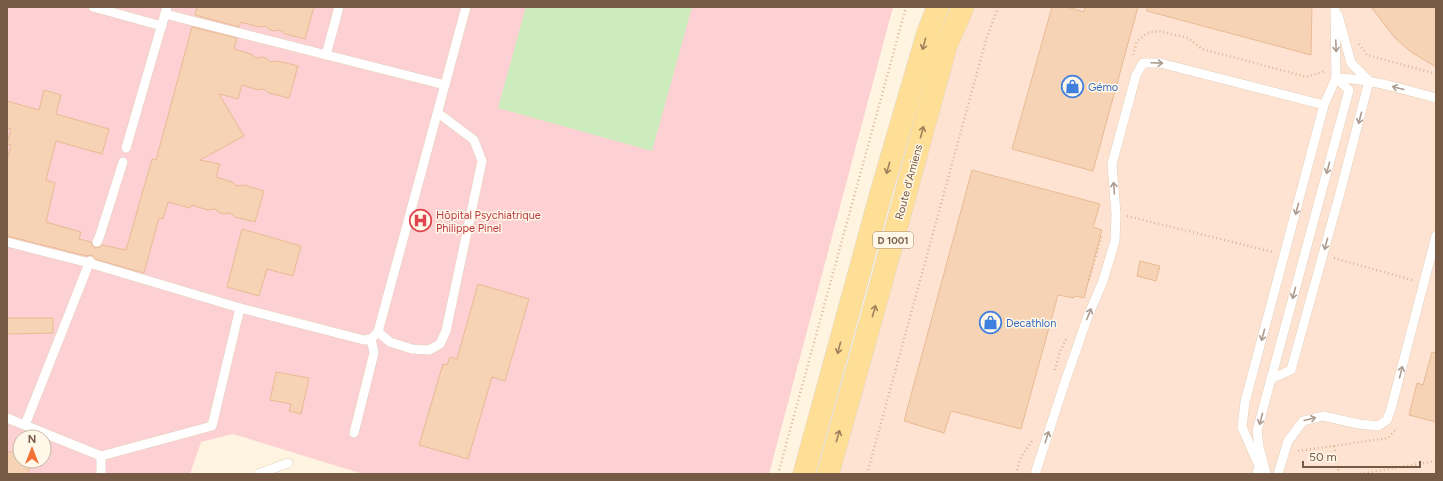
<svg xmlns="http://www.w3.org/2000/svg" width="1443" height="481" viewBox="0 0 1443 481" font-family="Figtree,sans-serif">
<rect width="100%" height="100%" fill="#fef4df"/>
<polygon fill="#ffe3d2" points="962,7 1436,7 1436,474 822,474"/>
<path fill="#fdd1d3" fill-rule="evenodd" d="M7,7h886l-124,467h-406l-130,-40 -32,8 -11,32h-183zM20,437h24v24h-24z"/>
<polygon fill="#cdecbd" points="526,7 692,7 652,151 498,108"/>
<g fill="#f6d3b4" stroke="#e9ba93">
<polygon points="197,7 314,7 305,39 285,34 280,30 274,31 270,30 265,26 259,27 241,22 239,27 195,15"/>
<polygon points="1052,7 1067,7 1084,12 1085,7 1138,7 1093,171 1012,149"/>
<polygon points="1147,7 1312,7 1311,55 1147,11"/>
<polygon points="1371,7 1436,7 1436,67 1411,52 1395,38"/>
<polygon points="192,27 237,38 234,49 251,54 256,58 263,57 266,58 271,62 278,61 298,66 289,98 269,93 264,89 258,90 242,85 238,99 219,94 244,136 200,160 220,164 216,177 232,182 237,186 244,185 264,191 255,222 235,217 230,213 224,214 220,213 215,209 208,210 191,205 190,208 168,202 163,219 159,218 144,273 95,259 92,255 87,256 7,236 7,160 11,145 7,144 11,129 7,128 7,101 39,110 44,90 61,95 56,114 109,129 102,154 56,141 46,180 55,183 46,222 81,232 79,239 91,242 92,245 95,248 100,247 102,245 126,250 152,159 156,160"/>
<polygon points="972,170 1100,204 1093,227 1102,230 1084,298 1075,296 1074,298 1058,295 1021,429 951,411 944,433 904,421"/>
<polygon points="242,229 301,246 293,276 267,269 259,296 227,287"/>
<polygon points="1140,261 1160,266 1156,281 1137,276"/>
<polygon points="478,284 529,299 505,381 492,377 468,459 419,445 443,364 447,365 450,357 457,359"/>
<polygon points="7,318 53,318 53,333 7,334"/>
<polygon points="1432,352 1436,353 1436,422 1409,415 1417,383 1423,385"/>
<polygon points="276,372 309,378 301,414 289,411 291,404 270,400"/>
<polygon points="7,452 20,452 20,461 33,461 27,474 7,474"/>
</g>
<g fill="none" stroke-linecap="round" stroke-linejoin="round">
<defs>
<g id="lane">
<polyline points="93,7 162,26"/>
<polyline points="165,14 445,85"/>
<polyline points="1338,15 1351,63 1369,81"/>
<polyline points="326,55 339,7"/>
<polyline points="126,148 167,7"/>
<polyline points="7,242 89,263 240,308 364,340 371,339 378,332 466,7"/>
<polyline points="97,242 100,235 123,162"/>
<polyline points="378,332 390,342 412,349 429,350 440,344 446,331 482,161 474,140 438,113"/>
<polyline points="1271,379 1291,370 1340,193 1369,81"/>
<polyline points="7,418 101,456 212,426 240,308"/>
<polyline points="25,425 90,261"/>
<polyline points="354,433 374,353 371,339"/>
<polyline points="101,474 101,456"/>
<polyline points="258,474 288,463"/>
<polyline points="1035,474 1065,382 1088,316 1103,281 1115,241 1116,214 1112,164 1136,75 1143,63 1160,63 1324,105"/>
<path d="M1257,474l2,-8 -17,-39 3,-25 79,-297 12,-27c36,1 66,11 100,20"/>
<polyline points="1266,474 1259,447 1257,431 1349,90 1336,78 1335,7"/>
<polyline points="1278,474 1288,441 1303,421 1323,416 1359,424 1378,426 1387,420 1391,409 1436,236"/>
</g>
<g id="primary">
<polyline points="804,474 881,193 928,32 938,7"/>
<polyline points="828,474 878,295 946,46 963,7"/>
</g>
</defs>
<use href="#lane" stroke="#e3d0ba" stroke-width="10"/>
<use href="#primary" stroke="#ded7d2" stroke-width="23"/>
<g stroke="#dab698" stroke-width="2.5" stroke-dasharray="1 3" stroke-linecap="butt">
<polyline points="1359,44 1367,55 1436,74"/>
<polyline points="1133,55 1137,41 1147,33 1159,31 1188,38 1202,49 1307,77 1325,71"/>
<polyline points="1127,216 1273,252"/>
<polyline points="1334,258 1412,280"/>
<polyline points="1089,280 1102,235"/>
<polyline points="1055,370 1060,352 1066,339"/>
<polyline points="1334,446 1339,474"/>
<polyline points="1298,451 1388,438 1397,428"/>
<polyline points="778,474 906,7"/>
<polyline points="867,474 986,40 998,7"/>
<polyline points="1016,474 1021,457 1032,441"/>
<polyline points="1360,474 1436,461"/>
</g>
<use href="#lane" stroke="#fff" stroke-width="9"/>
<use href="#primary" stroke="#ffdf95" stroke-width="22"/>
</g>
<defs><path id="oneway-shaft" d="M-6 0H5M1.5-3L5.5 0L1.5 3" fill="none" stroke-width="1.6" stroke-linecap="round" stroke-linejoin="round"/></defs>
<g stroke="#9f825d">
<use href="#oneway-shaft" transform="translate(924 44) rotate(106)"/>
<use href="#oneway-shaft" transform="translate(922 132) rotate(-75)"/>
<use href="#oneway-shaft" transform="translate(888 168) rotate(106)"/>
<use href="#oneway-shaft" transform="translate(874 311) rotate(-74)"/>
<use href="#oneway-shaft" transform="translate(839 348) rotate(105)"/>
<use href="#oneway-shaft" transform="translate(838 436) rotate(-74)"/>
</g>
<g stroke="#ad9c8f">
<use href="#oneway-shaft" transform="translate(1336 46) rotate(88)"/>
<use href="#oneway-shaft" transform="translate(1157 63) rotate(2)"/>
<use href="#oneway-shaft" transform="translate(1398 88) rotate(-165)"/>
<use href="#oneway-shaft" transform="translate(1360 118) rotate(105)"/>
<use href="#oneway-shaft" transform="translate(1328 168) rotate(105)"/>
<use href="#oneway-shaft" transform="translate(1114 188) rotate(-94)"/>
<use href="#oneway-shaft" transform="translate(1297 209) rotate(105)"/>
<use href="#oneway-shaft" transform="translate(1326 244) rotate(105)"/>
<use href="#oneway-shaft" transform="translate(1294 293) rotate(105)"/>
<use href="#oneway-shaft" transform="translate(1089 314) rotate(-68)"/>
<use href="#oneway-shaft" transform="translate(1263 335) rotate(105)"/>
<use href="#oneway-shaft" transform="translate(1401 372) rotate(-76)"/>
<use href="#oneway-shaft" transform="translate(1261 419) rotate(105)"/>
<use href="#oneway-shaft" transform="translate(1310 419) rotate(-14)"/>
<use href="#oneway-shaft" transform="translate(1047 437) rotate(-72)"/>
</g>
<defs>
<symbol id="shop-ring" viewBox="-11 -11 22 22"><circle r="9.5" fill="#fff7e7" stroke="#3f7fe0" stroke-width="1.5"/><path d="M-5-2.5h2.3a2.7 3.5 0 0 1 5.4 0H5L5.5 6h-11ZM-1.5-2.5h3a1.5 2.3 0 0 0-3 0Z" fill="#3f7fe0"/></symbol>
<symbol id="hospital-ring" viewBox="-11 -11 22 22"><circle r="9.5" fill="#fff7e7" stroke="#e0444e" stroke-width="1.5"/><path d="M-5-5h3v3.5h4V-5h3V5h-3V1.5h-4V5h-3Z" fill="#e0444e"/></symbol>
</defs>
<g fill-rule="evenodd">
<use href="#shop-ring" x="1060" y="74" width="25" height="25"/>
<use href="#hospital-ring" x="408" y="208" width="25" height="25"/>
<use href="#shop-ring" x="978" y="310" width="25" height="25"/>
</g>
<g text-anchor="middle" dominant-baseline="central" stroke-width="3" stroke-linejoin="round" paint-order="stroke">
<rect fill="#fff7e7" stroke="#9f8976" stroke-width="1" x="873" y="232" width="40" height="16" rx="3"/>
<g font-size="10" font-weight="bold" fill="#765a45">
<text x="893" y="240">D 1001</text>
</g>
<g font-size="11" fill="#366cbe" stroke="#fff7e7" text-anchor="start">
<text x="1088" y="87">Gémo</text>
<text x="1006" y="323">Decathlon</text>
</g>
<g font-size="11" fill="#765a45" stroke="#fff7e7">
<text transform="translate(909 182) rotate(-75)">Route d'Amiens</text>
</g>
<g font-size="11" fill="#be3a42" stroke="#fff7e7" text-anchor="start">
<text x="436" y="215">Hôpital Psychiatrique<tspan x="436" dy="13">Philippe Pinel</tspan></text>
</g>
</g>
<rect width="1443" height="481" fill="none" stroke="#765a45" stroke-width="16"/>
<g transform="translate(32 449)"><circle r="19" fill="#fff7e7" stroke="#c8b8a6"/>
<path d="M0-3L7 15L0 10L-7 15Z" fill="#f37039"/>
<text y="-6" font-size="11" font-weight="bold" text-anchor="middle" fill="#765a45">N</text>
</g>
<path d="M1303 461v6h117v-6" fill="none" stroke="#765a45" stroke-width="2"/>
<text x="1309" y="461" font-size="12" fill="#765a45" stroke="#fff7e7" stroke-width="3" paint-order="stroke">50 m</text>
</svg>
